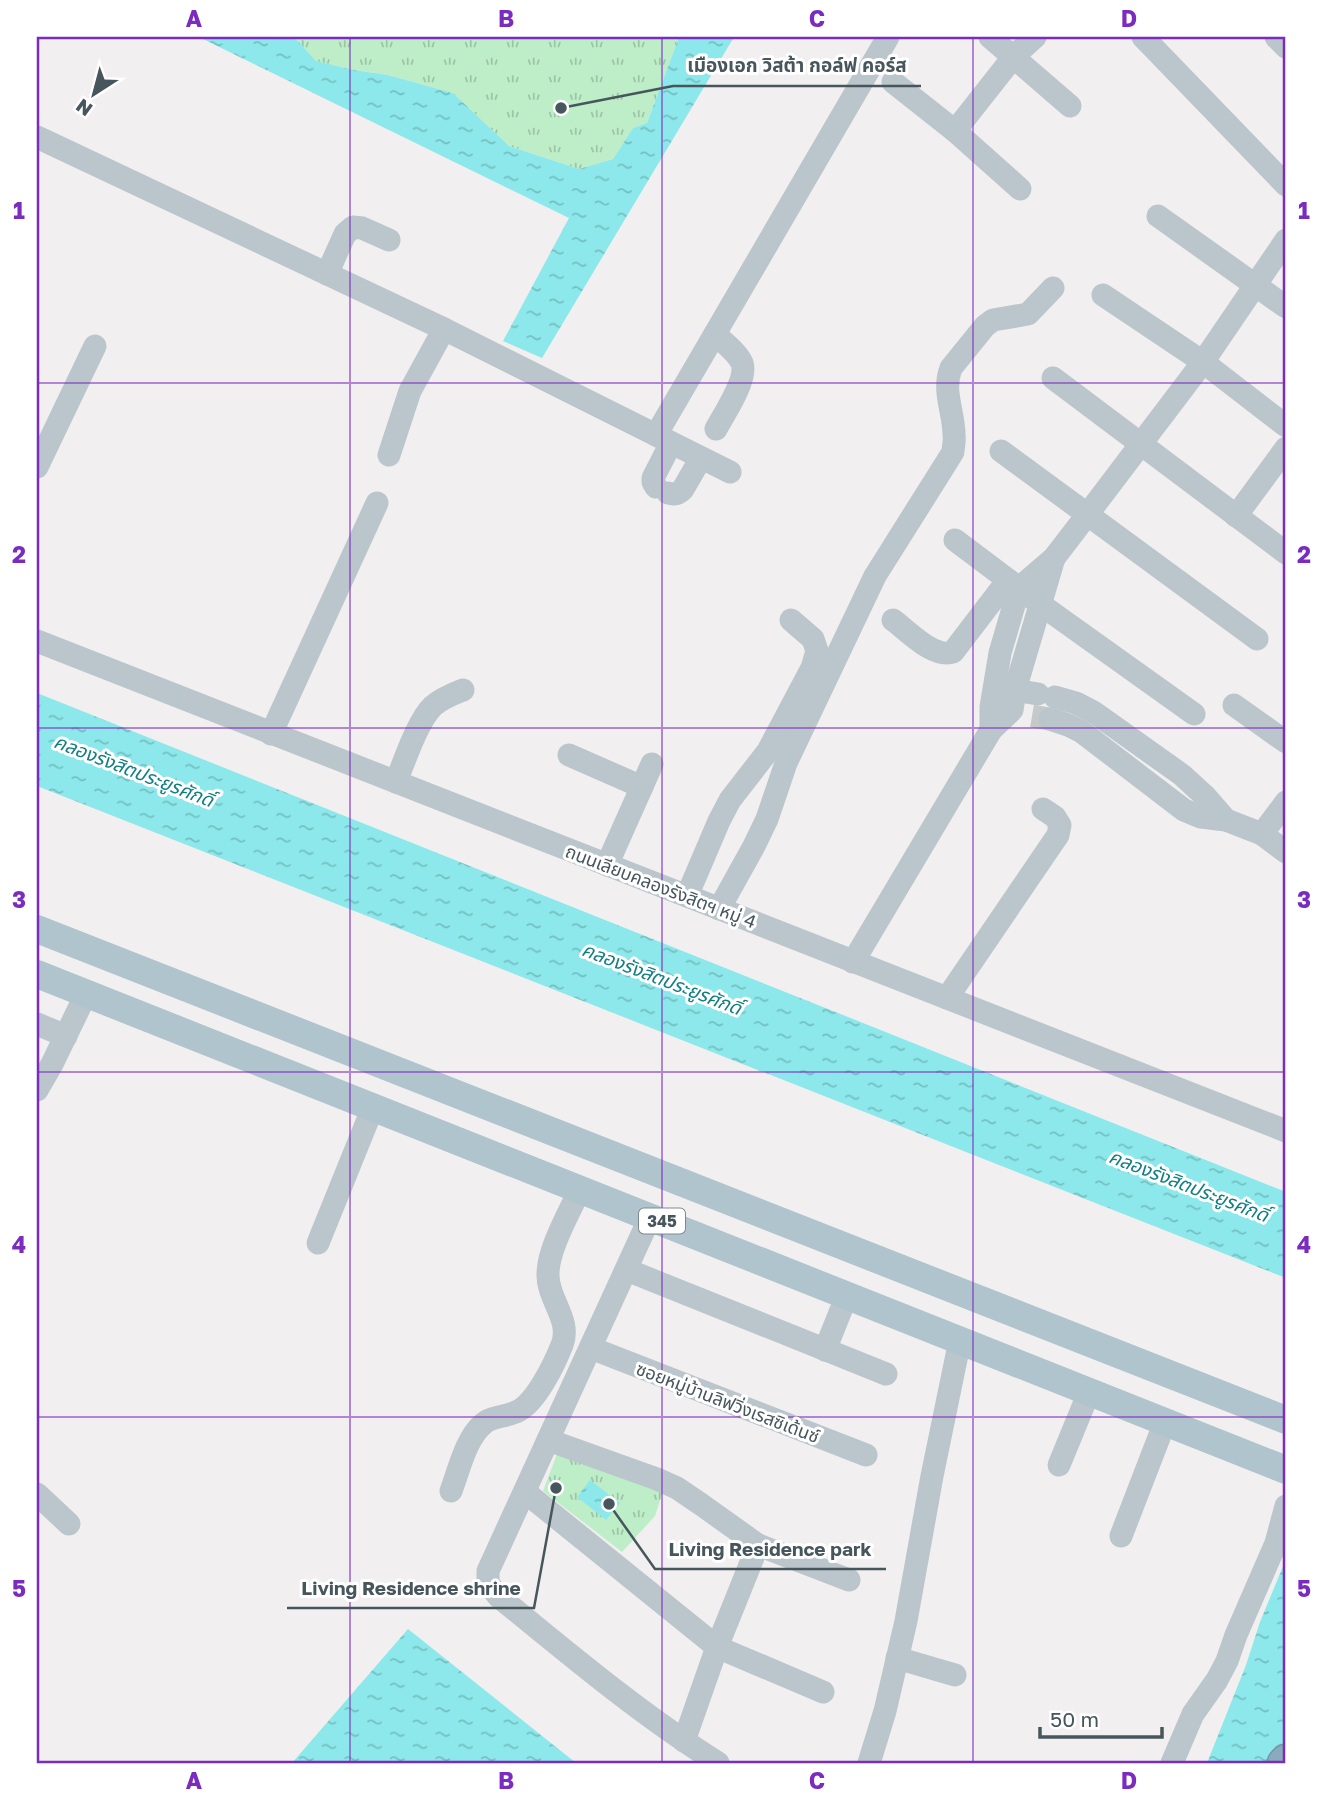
<svg xmlns="http://www.w3.org/2000/svg" width="1323" height="1800" viewBox="0 0 1323 1800" font-family="'Golos Text','Noto Sans Thai',sans-serif">
<defs>
<pattern id="grass-tufts" width="24" height="20" patternUnits="userSpaceOnUse" patternTransform="scale(1.75)"><rect width="24" height="20" fill="#beeec8"/><path d="M3 7l-1-3M5 7V3M7 7l1-3M15 17l-1-3M17 17v-4M19 17l1-3" fill="none" stroke="#9cc4a6"/></pattern>
<pattern id="water-ripples" width="26" height="14" patternUnits="userSpaceOnUse" patternTransform="scale(1.75)"><rect width="26" height="14" fill="#8ce8ea"/><path d="M2 4q2-2 4 0t4 0M15 11q2-2 4 0t4 0" fill="none" stroke="#74bfc1"/></pattern>
</defs>
<rect width="100%" height="100%" fill="#f1efef"/>
<g fill="url(#grass-tufts)">
<polygon points="292,37 679,37 647,123 633,128 613,159 579,169 509,146 453,93 388,75 354,70 316,61 298,41"/>
<polygon points="557,1454 663,1491 655,1516 622,1552 543,1491"/>
</g>
<g fill="url(#water-ripples)">
<polygon points="199,37 292,37 298,41 316,61 354,70 388,75 453,93 509,146 579,169 613,159 633,128 647,123 679,37 734,37 542,358 503,341 569,218"/>
<polygon points="37,693 1286,1192 1286,1278 37,786"/>
<polygon points="590,1480 620,1503 606,1520 577,1497"/>
<polygon points="1286,1559 1286,1763 1207,1763 1246,1665 1260,1622"/>
<polygon points="408,1629 576,1763 292,1763"/>
</g>
<g fill="none" stroke-linecap="round" stroke-linejoin="round">
<polyline stroke="#c6c9ca" stroke-width="23" stroke-dasharray="23 11" stroke-linecap="butt" points="1032,716 1050,719"/>
<defs>
<polyline id="highway" points="1284,1763 1286,1761"/>
</defs>
<use href="#highway" stroke="#7396a8" stroke-width="35"/>
<g stroke="#bbc6cc" stroke-width="23">
<polyline points="990,37 1070,106"/>
<polyline points="1143,37 1286,185"/>
<polyline points="1276,37 1286,47"/>
<polyline points="893,82 955,131 1020,189"/>
<polyline points="955,131 1014,56 1035,37"/>
<polyline points="37,137 444,329 730,472"/>
<polyline points="1158,216 1286,307"/>
<polyline points="327,274 345,234 353,227 362,228 389,240"/>
<polyline points="1103,295 1203,362 1286,426"/>
<path d="M715,334c8,8 22,18 27,29 6,16 -18,51 -26,66"/>
<polyline points="1053,378 1286,553"/>
<polyline points="656,435 888,37"/>
<polyline points="1001,451 1257,639"/>
<polyline points="389,455 410,391 444,329"/>
<polyline points="37,467 95,346"/>
<polyline points="656,487 653,482 653,478 671,443"/>
<path d="M668,493c7,2 10,1 15,-4l18,-31"/>
<polyline points="1236,516 1286,448"/>
<polyline points="955,540 1040,604 1194,714"/>
<path d="M893,620c15,11 41,39 60,32l55,-72"/>
<polyline points="37,641 1286,1131"/>
<polyline points="1002,688 1038,694"/>
<polyline points="1055,697 1076,703 1095,713 1182,775 1206,797 1226,820"/>
<polyline points="1234,705 1286,742"/>
<polyline points="1050,719 1068,725 1082,732 1184,810 1201,817 1226,820 1262,834 1286,802"/>
<polyline points="991,730 991,707 1000,653 1019,588 1054,558 1087,515 1203,362 1286,240"/>
<polyline points="271,734 377,503"/>
<polyline points="569,755 642,787"/>
<path d="M396,782c8,-20 22,-62 37,-76 9,-8 20,-12 30,-16"/>
<polyline points="1262,834 1286,852"/>
<polyline points="607,865 652,764"/>
<polyline points="687,896 719,821 730,800 768,751 812,668 817,651 813,639 791,620"/>
<path d="M719,909l35,-63 13,-27 19,-56 89,-187 78,-124c0,-5 2,-11 1,-17 0,-23 -12,-44 -3,-67l34,-42 8,-6 35,-6 25,-26"/>
<polyline points="853,962 991,730 1012,710 1015,690 1054,558"/>
<polyline points="947,998 1058,835 1060,825 1055,817 1043,809"/>
<polyline points="37,1024 66,1036"/>
<polyline points="37,1090 52,1064 86,994"/>
<path d="M650,1217l-162,354v12l10,13c71,58 142,118 220,167"/>
<polyline points="318,1243 373,1107"/>
<polyline points="627,1270 886,1374"/>
<polyline points="591,1348 866,1455"/>
<polyline points="825,1350 847,1295"/>
<polyline points="548,1440 657,1479 677,1488 702,1505 758,1545 849,1580"/>
<polyline points="1059,1465 1089,1392"/>
<path d="M451,1491c8,-21 15,-53 32,-67 8,-8 24,-7 35,-13 18,-9 36,-46 44,-66 10,-25 -15,-46 -14,-71 0,-25 21,-61 32,-85"/>
<polyline points="525,1492 717,1647 823,1692"/>
<polyline points="37,1494 69,1524"/>
<polyline points="1121,1536 1165,1422"/>
<polyline points="897,1658 955,1675"/>
<polyline points="684,1741 717,1647 758,1545"/>
<polyline points="869,1763 885,1711 906,1621 932,1476 960,1340"/>
<polyline points="1172,1763 1193,1714 1217,1680 1227,1661 1236,1635 1276,1543 1286,1506"/>
</g>
<g stroke="#afc4cd" stroke-width="28">
<polyline points="37,929 1286,1420"/>
<polyline points="37,974 1286,1470"/>
</g>
<use href="#highway" stroke="#88abbd" stroke-width="32"/>
</g>
<path fill="none" stroke="#7b2cbf" stroke-width="2" stroke-opacity="0.55" d="M350,37v1726M662,37v1726M973,37v1726M37,383h1249M37,728h1249M37,1072h1249M37,1417h1249"/>
<g text-anchor="middle" dominant-baseline="central" stroke-width="6" stroke-linejoin="round" paint-order="stroke">
<rect fill="#fff" stroke="#7e898d" stroke-width="2" x="639" y="1208.5" width="46" height="25" rx="5"/>
<g font-size="16" font-weight="bold" fill="#47565c">
<text x="662" y="1221">345</text>
</g>
<g font-size="18" fill="#47565c" stroke="#fff">
<text transform="translate(661 886) rotate(21)">ถนนเลียบคลองรังสิตฯ หมู่ 4</text>
<text transform="translate(728 1402) rotate(21)">ซอยหมู่บ้านลิฟวิ่งเรสซิเด้นซ์</text>
</g>
<g font-size="19" font-style="italic" fill="#107e82" stroke="#fff">
<text transform="translate(134 770) rotate(21)">คลองรังสิตประยูรศักดิ์</text>
<text transform="translate(662 978) rotate(21)">คลองรังสิตประยูรศักดิ์</text>
<text transform="translate(1189 1185) rotate(21)">คลองรังสิตประยูรศักดิ์</text>
</g>
</g>
<path fill="none" stroke="#47565c" stroke-width="2.5" d="M561 108L673 86H921M609 1504L655 1569H886M556 1488L534 1608H287"/>
<g fill="#47565c" stroke="#fff" stroke-width="2.5">
<circle cx="561" cy="108" r="7"/>
<circle cx="609" cy="1504" r="7"/>
<circle cx="556" cy="1488" r="7"/>
</g>
<g font-size="19" text-anchor="middle" font-weight="bold" fill="#47565c" stroke="#fff" stroke-width="6" stroke-linejoin="round" paint-order="stroke">
<text x="797" y="72">เมืองเอก วิสต้า กอล์ฟ คอร์ส</text>
<text x="770" y="1556">Living Residence park</text>
<text x="411" y="1595">Living Residence shrine</text>
</g>
<rect width="1323" height="1800" fill="none" stroke="#ffffff" stroke-width="77"/>
<g transform="translate(94 94) rotate(216)" stroke="#ffffff" stroke-width="5" paint-order="stroke">
<path d="M0-5L12 26L0 18L-12 26Z" fill="#47565c"/>
<text y="-10" font-size="19" font-weight="bold" text-anchor="middle" fill="#47565c">N</text>
</g>
<path d="M1040 1727v10h122v-10" fill="none" stroke="#47565c" stroke-width="3.5"/>
<text x="1050" y="1727" font-size="21" fill="#47565c" stroke="#ffffff" stroke-width="5" paint-order="stroke">50 m</text>
<rect x="38" y="38" width="1246" height="1724" fill="none" stroke="#7b2cbf" stroke-width="2.5"/>
<g font-size="23" text-anchor="middle" font-weight="bold" fill="#7b2cbf">
<text x="194" y="27">A</text>
<text x="506" y="27">B</text>
<text x="817" y="27">C</text>
<text x="1129" y="27">D</text>
<text x="19" y="219">1</text>
<text x="1304" y="219">1</text>
<text x="19" y="563">2</text>
<text x="1304" y="563">2</text>
<text x="19" y="908">3</text>
<text x="1304" y="908">3</text>
<text x="19" y="1253">4</text>
<text x="1304" y="1253">4</text>
<text x="19" y="1597">5</text>
<text x="1304" y="1597">5</text>
<text x="194" y="1789">A</text>
<text x="506" y="1789">B</text>
<text x="817" y="1789">C</text>
<text x="1129" y="1789">D</text>
</g>
</svg>
